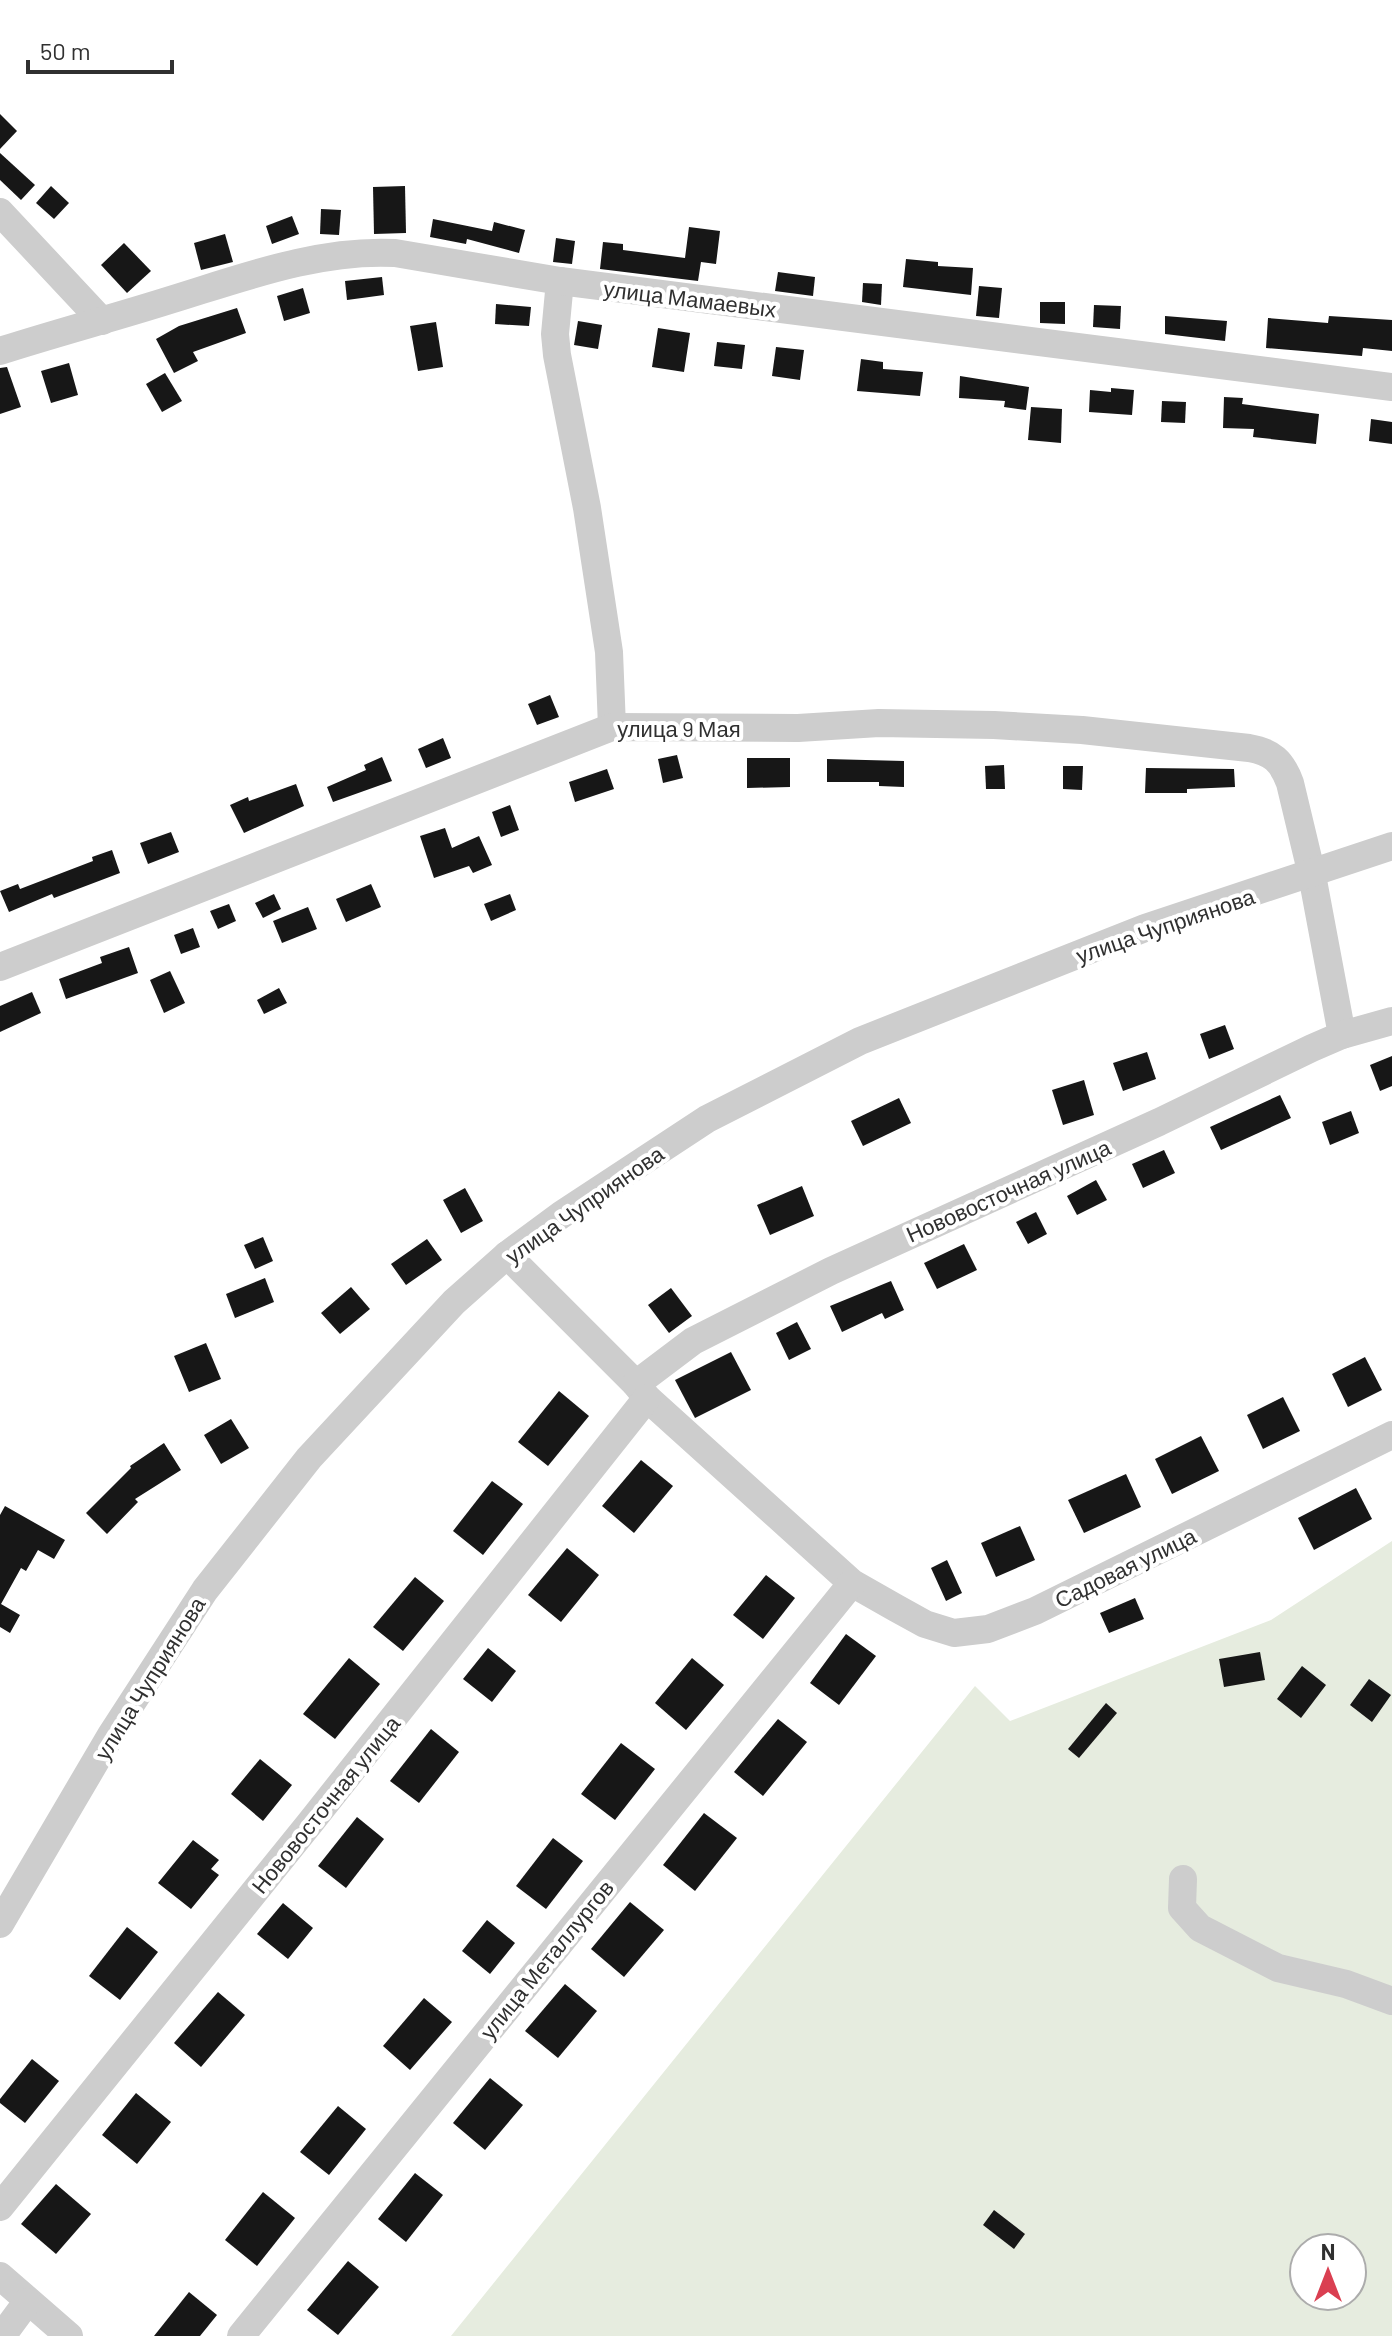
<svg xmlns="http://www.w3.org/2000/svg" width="1392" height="2336" viewBox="0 0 1392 2336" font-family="Barlow,sans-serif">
<rect width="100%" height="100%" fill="#fff"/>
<path fill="#e6ecdf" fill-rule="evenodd" d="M1392,1541v795h-941l524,-650 35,35 261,-101zM1304,2248h48v48h-48z"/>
<g fill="#171717">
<polygon points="0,114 17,131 0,149"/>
<polygon points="0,153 35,185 21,200 0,180"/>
<polygon points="51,186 69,203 54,219 36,203"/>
<polygon points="405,186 406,233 374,234 373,187"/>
<polygon points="321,209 341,210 339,235 320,234"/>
<polygon points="292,216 299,234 272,244 266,226"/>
<polygon points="433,219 492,231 494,222 525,230 519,253 467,239 466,244 430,237"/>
<polygon points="689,227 720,231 716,264 701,262 698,281 600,269 603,242 623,244 623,250 685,258"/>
<polygon points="225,234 233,262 201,270 194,243"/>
<polygon points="556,238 575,241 572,264 553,262"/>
<polygon points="124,243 151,271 127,293 101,265"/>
<polygon points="906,259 938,262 938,266 973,268 971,295 903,287"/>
<polygon points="778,272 815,277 813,296 775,291"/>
<polygon points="382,277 384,295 347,300 345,281"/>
<polygon points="863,283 882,284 881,305 862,302"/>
<polygon points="979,286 1002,288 999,318 976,316"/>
<polygon points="303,288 310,313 284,321 277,296"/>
<polygon points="1040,302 1065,302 1065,324 1040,323"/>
<polygon points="496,304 531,307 529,326 495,324"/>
<polygon points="1094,305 1121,306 1120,329 1093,327"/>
<polygon points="237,308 246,333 193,352 198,361 174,373 156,339 179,326"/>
<polygon points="1165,316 1227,321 1225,341 1165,334"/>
<polygon points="1329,316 1392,320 1392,351 1363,348 1362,356 1266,348 1268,318 1328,323"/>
<polygon points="578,321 602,325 598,349 574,345"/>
<polygon points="436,322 443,367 418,371 410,326"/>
<polygon points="658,328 690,333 684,372 652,367"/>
<polygon points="717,342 745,345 742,369 714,366"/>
<polygon points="776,347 804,350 800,380 772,376"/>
<polygon points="861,359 883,362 883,369 923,372 920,396 857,391"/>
<polygon points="69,363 78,395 51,403 41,371"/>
<polygon points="7,367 21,407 0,414 0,368"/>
<polygon points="165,373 182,401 162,412 146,384"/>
<polygon points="960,376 1029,387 1026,410 1004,407 1005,401 959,398"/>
<polygon points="1111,388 1134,390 1132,415 1089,412 1090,390 1111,392"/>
<polygon points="1224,397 1243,398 1242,404 1319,414 1316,444 1253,437 1254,429 1223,428"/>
<polygon points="1162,401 1186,402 1185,423 1161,422"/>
<polygon points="1031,407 1062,409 1061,443 1028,440"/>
<polygon points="1371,419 1392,422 1392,444 1369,441"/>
<polygon points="550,695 559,717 537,725 528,704"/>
<polygon points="443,738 451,758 426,768 418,749"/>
<polygon points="677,755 683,778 663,783 658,759"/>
<polygon points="382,757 392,781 333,802 327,787 366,770 364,765"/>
<polygon points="747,758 790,758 790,787 747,788"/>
<polygon points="827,759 904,761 904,787 879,786 879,782 827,782"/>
<polygon points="1004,765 1005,789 986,789 985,766"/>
<polygon points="1063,766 1083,766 1082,790 1063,789"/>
<polygon points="1146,768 1234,769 1235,787 1187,789 1187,793 1145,793"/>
<polygon points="607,769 614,789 575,802 569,782"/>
<polygon points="296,784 304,806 244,833 230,805 248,797 249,801"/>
<polygon points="510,805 519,830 501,837 492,812"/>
<polygon points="445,828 452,848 479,836 492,865 473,873 469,866 434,878 420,836"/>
<polygon points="171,832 179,852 148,864 140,843"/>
<polygon points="112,850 120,873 54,898 52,894 9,912 0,891 18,884 20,889 93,861 92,857"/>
<polygon points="371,884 381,907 346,922 336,899"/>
<polygon points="274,894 281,909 263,918 255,903"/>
<polygon points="510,894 516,910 491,921 484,904"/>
<polygon points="229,904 236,921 218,929 210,911"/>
<polygon points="308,907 317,929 282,943 273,921"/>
<polygon points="193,928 200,947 181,954 174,935"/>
<polygon points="129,947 138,973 66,999 59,979 102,963 100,957"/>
<polygon points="170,971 185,1003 164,1013 150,980"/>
<polygon points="279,988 287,1003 264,1014 257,1000"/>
<polygon points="32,992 41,1013 0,1032 0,1006"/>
<polygon points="1225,1025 1234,1049 1209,1059 1200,1034"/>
<polygon points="1147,1052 1156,1079 1123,1091 1113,1063"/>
<polygon points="1392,1056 1392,1086 1380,1091 1370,1065"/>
<polygon points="1084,1080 1094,1115 1063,1125 1052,1090"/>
<polygon points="1280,1095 1291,1118 1221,1150 1210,1127"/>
<polygon points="899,1098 911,1123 863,1146 851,1121"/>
<polygon points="1351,1111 1359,1133 1330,1145 1322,1122"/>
<polygon points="1164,1150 1175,1173 1143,1188 1132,1164"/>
<polygon points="1096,1180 1107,1200 1077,1215 1067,1196"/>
<polygon points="802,1186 814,1216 770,1235 757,1205"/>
<polygon points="465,1188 483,1221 461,1233 443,1200"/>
<polygon points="1036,1212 1047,1234 1028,1244 1016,1222"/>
<polygon points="263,1237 273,1261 255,1269 244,1245"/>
<polygon points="427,1239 442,1260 406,1285 391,1264"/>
<polygon points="964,1244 977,1270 937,1289 924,1263"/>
<polygon points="265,1278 274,1302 235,1318 226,1294"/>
<polygon points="891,1281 904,1310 885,1319 882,1313 842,1332 830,1306"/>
<polygon points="351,1287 370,1309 340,1334 321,1313"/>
<polygon points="671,1288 692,1316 669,1333 648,1305"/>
<polygon points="797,1322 811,1349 789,1360 776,1333"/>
<polygon points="206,1343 221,1379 189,1392 174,1356"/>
<polygon points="731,1352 751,1390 695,1418 675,1380"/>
<polygon points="1365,1357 1382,1390 1348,1407 1332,1374"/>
<polygon points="559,1391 589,1416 548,1466 518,1442"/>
<polygon points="1283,1397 1300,1431 1263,1449 1247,1415"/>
<polygon points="231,1419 249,1448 221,1464 204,1435"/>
<polygon points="1201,1436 1219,1471 1172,1494 1155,1459"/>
<polygon points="164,1443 181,1470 135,1499 138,1502 107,1534 86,1513 131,1468 130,1466"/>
<polygon points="641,1460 673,1486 634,1533 602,1506"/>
<polygon points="1126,1474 1141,1507 1084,1533 1068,1500"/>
<polygon points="492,1481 523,1504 483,1555 453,1531"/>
<polygon points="1356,1488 1372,1519 1314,1550 1298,1518"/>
<polygon points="5,1506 65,1540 54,1559 38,1550 26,1571 21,1568 1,1604 20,1615 10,1633 0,1627 0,1515"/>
<polygon points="1020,1526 1035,1560 996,1577 981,1543"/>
<polygon points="567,1548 599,1575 561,1622 528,1595"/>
<polygon points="947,1560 962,1593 946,1601 931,1568"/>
<polygon points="766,1575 795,1598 763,1639 733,1615"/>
<polygon points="415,1577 444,1601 403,1651 373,1627"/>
<polygon points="1135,1598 1144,1619 1109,1633 1100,1613"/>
<polygon points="846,1634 876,1656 839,1705 810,1683"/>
<polygon points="488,1648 516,1671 492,1702 463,1679"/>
<polygon points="1260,1652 1265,1680 1224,1687 1219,1659"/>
<polygon points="349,1658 380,1684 335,1739 303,1714"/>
<polygon points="692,1658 724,1685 686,1730 655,1703"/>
<polygon points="1302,1666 1326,1685 1301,1718 1277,1699"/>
<polygon points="1369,1679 1391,1695 1372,1722 1350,1705"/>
<polygon points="1106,1703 1117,1713 1079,1758 1068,1749"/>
<polygon points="778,1719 807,1742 763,1796 734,1772"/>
<polygon points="431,1729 459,1752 419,1803 390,1781"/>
<polygon points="621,1743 655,1769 615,1820 581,1794"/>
<polygon points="260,1759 292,1785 263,1821 231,1794"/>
<polygon points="704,1813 737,1838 695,1891 663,1865"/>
<polygon points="357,1817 384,1839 346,1888 318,1866"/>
<polygon points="553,1838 583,1861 546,1909 516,1886"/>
<polygon points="193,1840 219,1860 211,1869 219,1875 191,1909 158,1883"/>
<polygon points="630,1902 664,1930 624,1977 591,1949"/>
<polygon points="283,1903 313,1928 288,1959 257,1934"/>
<polygon points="487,1920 515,1943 490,1974 462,1951"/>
<polygon points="127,1927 158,1952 120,2000 89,1976"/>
<polygon points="565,1984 597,2011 558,2058 525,2031"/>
<polygon points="218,1992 245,2015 201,2067 174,2043"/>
<polygon points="424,1998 452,2022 410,2070 383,2046"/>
<polygon points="32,2059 59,2081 25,2123 0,2103 0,2099"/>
<polygon points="490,2078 523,2105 485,2150 453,2123"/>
<polygon points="136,2093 171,2122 137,2164 102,2135"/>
<polygon points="338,2106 366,2129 329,2175 300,2152"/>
<polygon points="415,2173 443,2195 406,2242 378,2219"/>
<polygon points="56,2184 91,2214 56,2254 21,2224"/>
<polygon points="263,2192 295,2218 257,2266 225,2240"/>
<polygon points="994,2210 1025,2234 1014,2249 983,2225"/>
<polygon points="348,2261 379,2287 338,2335 307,2310"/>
<polygon points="189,2292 217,2315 200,2336 154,2336"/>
</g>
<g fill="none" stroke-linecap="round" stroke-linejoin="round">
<g stroke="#cdcdcd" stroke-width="28">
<polyline points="0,212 102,321"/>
<polyline points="560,281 555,334 557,355 587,508 609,652 612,727"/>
<path d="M0,351c56,-18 113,-33 170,-51 72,-22 148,-51 225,-47l165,28 832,106"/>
<path d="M0,967l612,-240 186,1 81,-5 115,2 88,5 167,18c23,4 33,13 41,35l22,92 30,160"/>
<polyline points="507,1255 636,1384 647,1398 852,1583 896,1608 925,1624 954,1633 988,1629 1035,1611 1392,1435"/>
<polyline points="636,1384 693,1341 831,1271 1159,1122 1312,1048 1342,1035 1392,1021"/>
<polyline points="1183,1879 1182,1908 1200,1928 1278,1968 1346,1984 1392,2001"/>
<polyline points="0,1924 111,1735 205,1590 309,1458 454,1302 507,1255 561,1215 707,1119 860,1041 1145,928 1392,846"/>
<polyline points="0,2207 310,1823 647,1398"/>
<polyline points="0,2276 69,2336"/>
<polyline points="2,2336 27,2302"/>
<polyline points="241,2336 852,1583"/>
</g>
</g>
<g text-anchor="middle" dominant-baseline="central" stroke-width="8" stroke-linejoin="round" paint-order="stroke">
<g font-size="22" fill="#303030" stroke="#fff">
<text transform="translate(690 298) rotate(7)">улица Мамаевых</text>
<text x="679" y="728">улица 9 Мая</text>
<text transform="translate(1165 925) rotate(-19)">улица Чуприянова</text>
<text transform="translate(1008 1190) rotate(-24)">Нововосточная улица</text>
<text transform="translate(584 1204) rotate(-35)">улица Чуприянова</text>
<text transform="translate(1125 1567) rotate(-26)">Садовая улица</text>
<text transform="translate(149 1678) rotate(-58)">улица Чуприянова</text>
<text transform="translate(325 1804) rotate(-51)">Нововосточная улица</text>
<text transform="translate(546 1959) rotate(-51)">улица Металлургов</text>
</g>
</g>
<g transform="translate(1328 2272)"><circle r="38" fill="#ffffff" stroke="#acacac" stroke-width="2"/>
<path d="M0-6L14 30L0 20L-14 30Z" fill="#da3f51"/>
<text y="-12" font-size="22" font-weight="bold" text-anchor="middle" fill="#303030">N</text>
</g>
<path d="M28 60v12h144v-12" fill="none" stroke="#303030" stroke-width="4"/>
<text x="40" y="60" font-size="24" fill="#303030" stroke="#ffffff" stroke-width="6" paint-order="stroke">50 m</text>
</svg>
